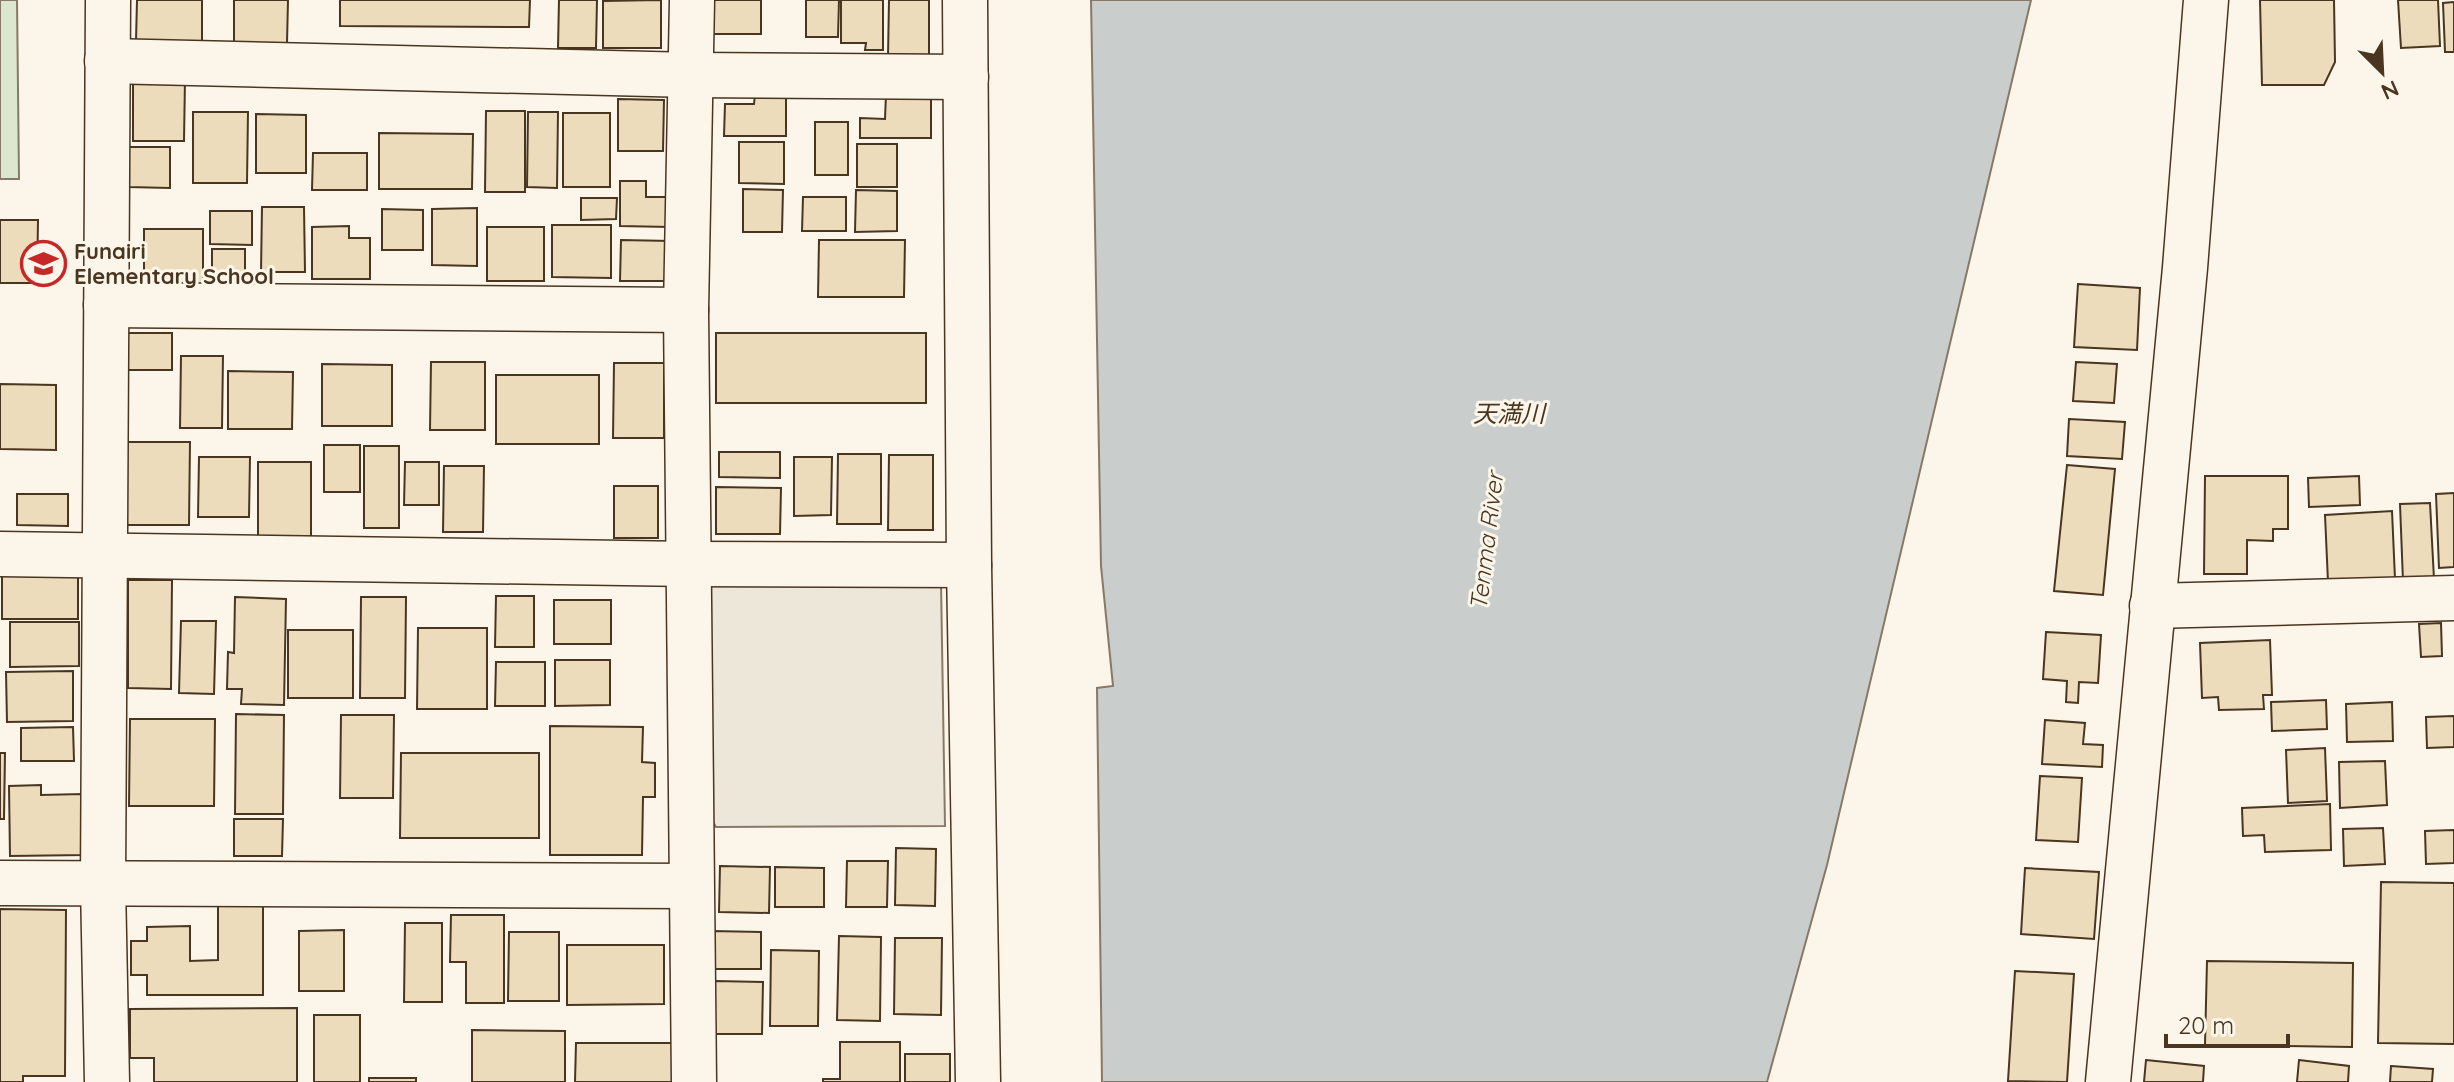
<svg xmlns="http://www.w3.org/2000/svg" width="2454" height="1082" viewBox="0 0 2454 1082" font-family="Quicksand,'Noto Sans JP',sans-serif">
<rect width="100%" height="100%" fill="#fbf6e9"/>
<polygon fill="#dce7d0" stroke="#887966" stroke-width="2" points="0,0 17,0 19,179 0,179"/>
<polygon fill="#ede7d9" stroke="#887966" stroke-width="2" points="728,573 941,582 945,826 716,827 708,814 707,590"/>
<polygon fill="#c9cecd" stroke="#887966" stroke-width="2" points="1091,0 2031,0 1827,865 1767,1082 1102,1082 1097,688 1113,686 1101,566"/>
<g fill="#ecdcbc" stroke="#4a3520" stroke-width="2">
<polygon points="137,0 202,0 202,41 136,41"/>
<polygon points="234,0 288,0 287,43 234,43"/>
<polygon points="340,0 530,0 529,27 340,26"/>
<polygon points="559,0 597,0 596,48 558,48"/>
<polygon points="661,0 661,48 603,48 603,1"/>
<rect x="712" y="0" width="49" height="34"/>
<polygon points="806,0 839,0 838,37 806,37"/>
<polygon points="841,0 883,0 883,50 865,50 866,43 841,43"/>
<polygon points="889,0 929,0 929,57 888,57"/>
<polygon points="2260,0 2334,0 2335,62 2324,85 2262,85"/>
<polygon points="2398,0 2438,0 2440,46 2401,48"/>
<polygon points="2454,2 2454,52 2445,52 2443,3"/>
<polygon points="133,79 185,79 184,141 133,141"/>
<polygon points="755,94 786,94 786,136 724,136 725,104 754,104"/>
<polygon points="886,94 931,94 931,138 860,138 860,118 885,119"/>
<polygon points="618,99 664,100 663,151 618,151"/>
<polygon points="486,111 525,111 525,192 485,192"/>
<polygon points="193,112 248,112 247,183 193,183"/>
<polygon points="528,112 558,112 557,188 527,187"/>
<rect x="563" y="113" width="47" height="74"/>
<polygon points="256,114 306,115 306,173 256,173"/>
<rect x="815" y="122" width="33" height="53"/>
<polygon points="379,133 473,134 472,189 379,189"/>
<polygon points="739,142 784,142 784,184 739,183"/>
<rect x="857" y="144" width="40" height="43"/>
<polygon points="128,147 170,147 170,188 128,187"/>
<polygon points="313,153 367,153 367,190 312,190"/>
<polygon points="620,181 646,181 646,197 671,197 670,227 620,226"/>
<polygon points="743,189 783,190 782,232 743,232"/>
<polygon points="856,190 897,191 897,231 855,232"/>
<polygon points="803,197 846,197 846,231 802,231"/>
<polygon points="581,198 617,198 616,219 581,220"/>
<polygon points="262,207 304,207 305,272 261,272"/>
<polygon points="477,208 477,266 432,265 432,209"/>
<polygon points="382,209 423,210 423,250 382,250"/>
<polygon points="210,211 252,211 252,245 210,244"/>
<polygon points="0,220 38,220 37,283 0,283"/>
<polygon points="552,225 611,225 611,278 552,277"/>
<polygon points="349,226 349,238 370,238 370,279 312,279 312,227"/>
<rect x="487" y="227" width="57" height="54"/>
<rect x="144" y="229" width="59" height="59"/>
<polygon points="621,240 671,241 670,281 620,281"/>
<polygon points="819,240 905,240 904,297 818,297"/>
<rect x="212" y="249" width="33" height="26"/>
<polygon points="2078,284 2140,288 2137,350 2074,347"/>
<rect x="127" y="333" width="45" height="37"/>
<rect x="716" y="333" width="210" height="70"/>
<polygon points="181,356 223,356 222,428 180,428"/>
<polygon points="431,362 485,362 485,430 430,430"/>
<polygon points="2076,362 2117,364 2114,403 2073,401"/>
<polygon points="614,363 664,363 664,438 613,438"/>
<polygon points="322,364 392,365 392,426 322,426"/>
<polygon points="228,371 293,372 292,429 228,429"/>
<rect x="496" y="375" width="103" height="69"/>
<polygon points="0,384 56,385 56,450 0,449"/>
<polygon points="2069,419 2125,422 2122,459 2067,456"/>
<polygon points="125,442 190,442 189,525 125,525"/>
<rect x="324" y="445" width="36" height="47"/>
<rect x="364" y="446" width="35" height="82"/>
<polygon points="719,452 780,452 780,478 719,477"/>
<polygon points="838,454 881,454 881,524 837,524"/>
<polygon points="889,455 933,455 933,530 888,530"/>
<polygon points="199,457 250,457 249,517 198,517"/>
<polygon points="794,457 832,457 831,515 794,516"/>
<rect x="258" y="462" width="53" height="75"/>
<polygon points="405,462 439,462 439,505 404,505"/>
<polygon points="2067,465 2115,469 2103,595 2054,591"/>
<polygon points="444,466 484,466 483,532 443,532"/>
<polygon points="2205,476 2288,476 2288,529 2273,529 2273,541 2247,540 2247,574 2204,574"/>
<polygon points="2359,476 2360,505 2309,507 2308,478"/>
<rect x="614" y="486" width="44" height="52"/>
<polygon points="716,487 781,488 780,534 716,534"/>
<polygon points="2454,493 2454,567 2439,568 2436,494"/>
<polygon points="17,494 68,494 68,526 17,525"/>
<polygon points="2430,503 2434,579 2403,581 2400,504"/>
<polygon points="2392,511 2395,579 2328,582 2325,515"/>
<polygon points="78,572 78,619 2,619 2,573"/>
<polygon points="128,580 172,580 171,689 128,688"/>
<polygon points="496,596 534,596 534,647 495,647"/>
<polygon points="235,597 286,599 284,705 241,704 242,689 227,689 228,652 234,653"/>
<polygon points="361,597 406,597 405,698 360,698"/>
<rect x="554" y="600" width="57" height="44"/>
<polygon points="181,621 216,621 214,694 179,693"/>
<polygon points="10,622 79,622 79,666 10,667"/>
<polygon points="2441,623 2442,656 2421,657 2419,624"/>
<polygon points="418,628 487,628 487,709 417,709"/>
<rect x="288" y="630" width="65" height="68"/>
<polygon points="2046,632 2101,635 2098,683 2079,682 2078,703 2066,702 2067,681 2043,679"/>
<polygon points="2270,640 2272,695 2263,695 2264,709 2219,710 2218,697 2202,698 2200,643"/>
<polygon points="555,660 610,660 610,705 555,706"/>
<polygon points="496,662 545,662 545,706 495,706"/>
<polygon points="73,671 73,721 7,722 6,672"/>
<polygon points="2326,700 2327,729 2272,731 2271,702"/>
<polygon points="2392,702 2393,741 2347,742 2346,704"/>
<polygon points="236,714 284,715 283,814 235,814"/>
<polygon points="341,715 394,715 393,798 340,798"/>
<polygon points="2454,716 2454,747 2427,748 2426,717"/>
<polygon points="130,719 215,719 214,806 129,806"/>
<polygon points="2045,720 2085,723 2083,744 2103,745 2102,767 2042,764"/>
<polygon points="550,726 643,727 642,762 655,763 655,797 643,797 642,855 550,855"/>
<polygon points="73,727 74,761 21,761 21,728"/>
<polygon points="2325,748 2327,801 2288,803 2286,750"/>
<polygon points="0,753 5,753 4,819 0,819"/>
<polygon points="401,753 539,753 539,838 400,838"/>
<polygon points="2385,761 2387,805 2340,808 2339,762"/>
<polygon points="2040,776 2082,778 2078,842 2036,840"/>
<polygon points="41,785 41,795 83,794 85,855 10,856 9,786"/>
<polygon points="2330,804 2331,850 2265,852 2264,835 2243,836 2242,808"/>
<polygon points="234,819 283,819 282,856 234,856"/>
<polygon points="2383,828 2385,864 2344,866 2343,829"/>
<polygon points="2454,830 2454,863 2426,864 2425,831"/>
<polygon points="896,848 936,849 935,906 895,905"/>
<polygon points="847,861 888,861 887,907 846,907"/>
<polygon points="720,866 770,867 769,913 719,912"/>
<polygon points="775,867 824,868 824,907 775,907"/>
<polygon points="2025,868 2099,872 2094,939 2021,934"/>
<polygon points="2381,882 2454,883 2454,1044 2378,1043"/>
<polygon points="263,905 263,995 147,995 147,975 131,975 131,941 147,941 147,927 190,926 190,961 218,960 218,906"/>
<polygon points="0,909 66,910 65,1076 23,1076 23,1082 0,1082"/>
<polygon points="451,915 504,915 504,1003 466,1003 466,962 450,962"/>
<polygon points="405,923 442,923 442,1002 404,1002"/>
<polygon points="344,930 344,991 299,991 299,931"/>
<polygon points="712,931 761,932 761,969 712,969"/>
<polygon points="509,932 559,932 559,1001 508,1001"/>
<polygon points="839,936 881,937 880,1021 837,1020"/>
<polygon points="895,938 942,938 941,1015 894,1014"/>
<polygon points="567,945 664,945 664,1004 567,1005"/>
<polygon points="771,950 819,951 818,1026 770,1026"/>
<polygon points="2207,961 2353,963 2352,1047 2205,1045"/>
<polygon points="2015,971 2074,974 2067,1082 2008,1081"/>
<polygon points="715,981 763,982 762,1034 714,1034"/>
<polygon points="297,1008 297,1082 154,1082 154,1058 130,1058 130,1009"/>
<rect x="314" y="1015" width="46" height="67"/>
<polygon points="472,1030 565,1031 565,1082 472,1082"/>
<polygon points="840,1042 900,1042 900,1082 823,1082 823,1079 840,1079"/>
<polygon points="576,1043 673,1043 672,1082 575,1082"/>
<rect x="905" y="1054" width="45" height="28"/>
<polygon points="2146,1060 2204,1066 2203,1082 2144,1082"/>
<polygon points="2299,1060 2349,1066 2348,1082 2297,1082"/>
<polygon points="2391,1066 2433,1069 2432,1082 2390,1082"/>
<rect x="369" y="1078" width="47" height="4"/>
</g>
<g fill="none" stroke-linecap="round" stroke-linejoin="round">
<defs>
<g id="minor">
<polyline points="692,0 686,310 694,1082"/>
<polyline points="965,0 969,565 978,1082"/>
<polyline points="107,61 692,75 966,77"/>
<polyline points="106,305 686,310"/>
<polyline points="0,554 690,564 969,565"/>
<polyline points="2152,606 2454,598"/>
<polyline points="0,883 690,886"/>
<polyline points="107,1082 103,885 108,0"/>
<polyline points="2108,1082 2185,268 2206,0"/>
</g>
</defs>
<use href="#minor" stroke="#4a3520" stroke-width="47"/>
<use href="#minor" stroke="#fbf6e9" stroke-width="44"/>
</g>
<defs>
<symbol id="school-ring" viewBox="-11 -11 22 22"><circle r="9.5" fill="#fbf6e9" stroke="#c62828" stroke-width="1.5"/><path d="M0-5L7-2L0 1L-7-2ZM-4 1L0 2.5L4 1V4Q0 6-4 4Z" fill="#c62828"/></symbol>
</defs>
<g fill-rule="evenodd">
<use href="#school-ring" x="18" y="238" width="51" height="51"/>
</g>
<g text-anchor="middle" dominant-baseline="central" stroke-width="6" stroke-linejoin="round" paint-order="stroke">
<g font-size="22" font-weight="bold" fill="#4a3520" stroke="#fbf6e9" text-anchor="start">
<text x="74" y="251">Funairi<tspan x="74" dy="25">Elementary School</tspan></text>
</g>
<g font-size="24" font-style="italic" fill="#4a3520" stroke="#fbf6e9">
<text x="1509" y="413">天満川</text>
<text transform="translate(1486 541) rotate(-83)">Tenma River</text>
</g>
</g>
<g transform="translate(2382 72) rotate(156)" stroke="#fbf6e9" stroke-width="6" paint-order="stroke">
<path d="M0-6L14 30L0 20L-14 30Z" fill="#4a3520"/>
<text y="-12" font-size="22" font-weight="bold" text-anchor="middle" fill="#4a3520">N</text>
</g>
<path d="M2166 1034v12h122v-12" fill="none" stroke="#4a3520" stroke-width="4"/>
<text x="2178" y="1034" font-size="24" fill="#4a3520" stroke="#fbf6e9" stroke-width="6" paint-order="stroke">20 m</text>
</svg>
